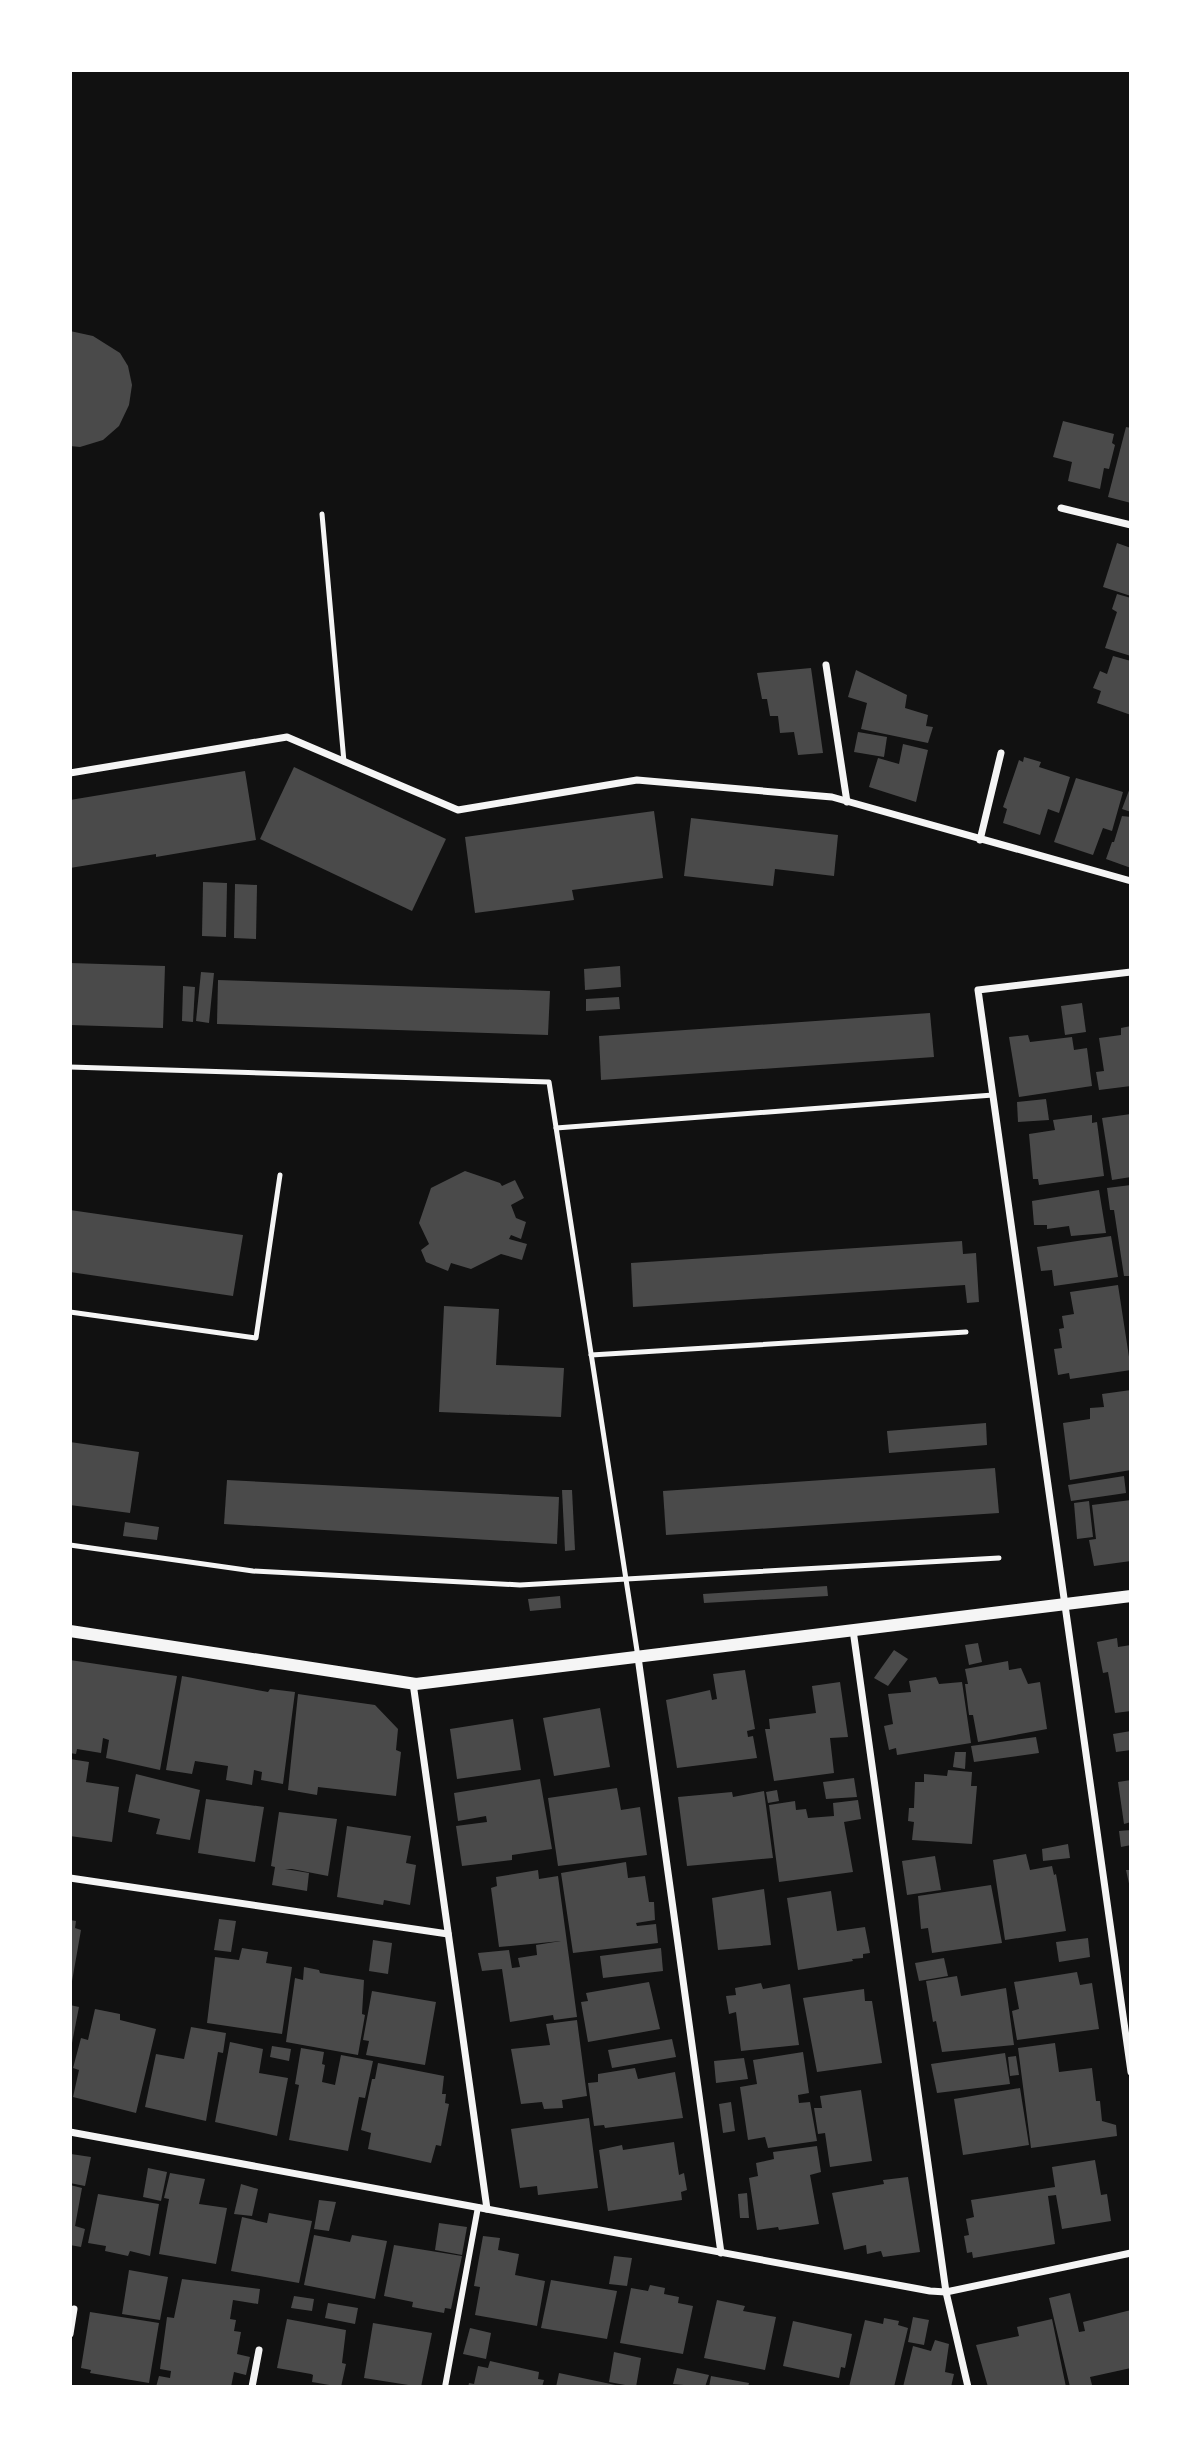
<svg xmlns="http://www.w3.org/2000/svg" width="1201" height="2457" viewBox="0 0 1201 2457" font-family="'Public Sans',sans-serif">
<rect width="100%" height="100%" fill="#111"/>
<g fill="#4a4a4a">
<polygon points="70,331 93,336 120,353 128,366 132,385 129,405 119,426 103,440 80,447 70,446"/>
<polygon points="1063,421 1114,434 1112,443 1115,445 1109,469 1104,468 1100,489 1068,481 1072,462 1053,457"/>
<polygon points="1126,427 1131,428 1131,503 1108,497"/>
<polygon points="1117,543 1131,548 1131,596 1103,587"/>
<polygon points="1117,594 1131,598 1131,656 1105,648 1117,612 1112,609"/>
<polygon points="1113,656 1131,661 1131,715 1097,703 1101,691 1093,688 1100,671 1107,674"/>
<polygon points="811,668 823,753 798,755 794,732 780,733 778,716 770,716 767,699 762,699 757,673"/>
<polygon points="856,670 907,695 905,708 928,715 926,726 933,727 928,743 861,729 867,703 848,697"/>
<polygon points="858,732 887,737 884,757 854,752"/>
<polygon points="903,744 928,750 916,802 869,787 878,758 899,764"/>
<polygon points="1024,757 1041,762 1039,767 1070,777 1059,813 1048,809 1040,835 1003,823 1007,809 1003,807 1019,760 1023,762"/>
<polygon points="294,767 446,839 412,911 260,839"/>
<polygon points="245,771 256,840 156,857 156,854 70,868 70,800"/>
<polygon points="1076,778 1123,792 1112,831 1103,828 1093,855 1054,842"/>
<polygon points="1131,785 1131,812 1122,809"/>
<polygon points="654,811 663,878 572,890 574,900 475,913 465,837"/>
<polygon points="1122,816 1131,817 1131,868 1106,859 1112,842 1114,842"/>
<polygon points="691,818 838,835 834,876 775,869 773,886 684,876"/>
<polygon points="203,882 227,883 226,937 202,936"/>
<polygon points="235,884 257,885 256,939 234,938"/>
<polygon points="70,963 165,966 163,1028 70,1025"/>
<polygon points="620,966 621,987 585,990 584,969"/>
<polygon points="201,972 214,973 209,1023 196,1021"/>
<polygon points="218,980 550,991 548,1035 217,1024"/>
<polygon points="183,986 195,987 193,1022 182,1021"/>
<polygon points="619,997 620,1009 586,1011 586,999"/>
<polygon points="1082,1003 1086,1032 1065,1035 1061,1006"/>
<polygon points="930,1013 934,1057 601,1080 599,1036"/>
<polygon points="1131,1026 1131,1086 1099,1090 1096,1072 1104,1071 1099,1038 1121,1035 1121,1028"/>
<polygon points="1028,1035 1030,1042 1072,1037 1074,1050 1087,1048 1092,1086 1019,1097 1009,1037"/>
<polygon points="1046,1099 1049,1120 1018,1122 1017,1102"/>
<polygon points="1131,1114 1131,1177 1112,1180 1102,1118"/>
<polygon points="1092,1115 1092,1123 1097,1122 1104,1176 1039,1185 1038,1179 1033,1179 1029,1134 1055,1130 1053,1120"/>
<polygon points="465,1171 500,1183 502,1186 515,1180 524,1198 511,1205 516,1218 526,1222 521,1239 511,1235 509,1239 527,1244 522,1260 501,1254 471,1269 451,1263 448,1271 426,1262 421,1250 429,1244 419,1223 431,1188"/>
<polygon points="1131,1185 1131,1276 1124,1276 1114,1210 1110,1210 1107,1188"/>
<polygon points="1099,1190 1106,1233 1071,1236 1069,1226 1047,1229 1047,1225 1034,1225 1032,1201"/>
<polygon points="70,1210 243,1235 233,1296 70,1272"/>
<polygon points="1111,1236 1118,1277 1054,1286 1052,1270 1041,1271 1037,1247"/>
<polygon points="962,1241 963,1254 976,1253 979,1302 967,1303 965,1285 633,1307 631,1263"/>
<polygon points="1118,1285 1131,1370 1070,1379 1069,1373 1058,1375 1054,1349 1062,1348 1059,1329 1064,1328 1062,1316 1074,1314 1070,1292"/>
<polygon points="444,1306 499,1309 496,1365 564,1368 561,1417 439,1412"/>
<polygon points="1131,1390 1131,1470 1070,1480 1063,1423 1090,1419 1090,1408 1104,1407 1102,1394"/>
<polygon points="986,1423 987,1445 889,1453 887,1431"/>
<polygon points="70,1442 139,1452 130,1513 70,1505"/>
<polygon points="995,1468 999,1513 666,1535 663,1491"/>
<polygon points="1124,1476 1126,1493 1071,1501 1068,1485"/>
<polygon points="227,1480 559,1497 557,1544 224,1524"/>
<polygon points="562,1490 572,1490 575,1550 565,1551"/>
<polygon points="1131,1500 1131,1561 1094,1566 1089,1540 1096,1539 1092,1505"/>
<polygon points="1089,1501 1093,1537 1077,1539 1074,1503"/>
<polygon points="125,1522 159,1527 157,1540 123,1536"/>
<polygon points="827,1586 828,1596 704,1603 703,1594"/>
<polygon points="560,1596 561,1608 530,1611 528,1599"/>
<polygon points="1117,1638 1118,1647 1131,1645 1131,1711 1115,1713 1108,1672 1103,1673 1097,1642"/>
<polygon points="978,1643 982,1662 969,1665 965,1645"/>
<polygon points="894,1650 908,1659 888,1686 874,1678"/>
<polygon points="70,1660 177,1676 160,1770 106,1758 109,1740 103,1738 101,1753 77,1749 76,1754 70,1753"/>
<polygon points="1008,1661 1009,1670 1021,1668 1028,1684 1040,1682 1047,1729 978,1742 973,1715 969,1715 965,1684 968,1684 965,1669"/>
<polygon points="745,1670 755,1729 747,1731 748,1737 753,1736 757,1758 677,1768 666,1700 710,1690 712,1700 717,1699 713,1674"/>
<polygon points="182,1676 268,1692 270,1689 295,1692 283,1784 261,1780 262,1772 254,1770 252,1785 226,1780 228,1766 195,1761 192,1774 166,1770"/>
<polygon points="936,1677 939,1684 962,1682 971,1743 897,1755 896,1748 889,1750 884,1726 893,1724 888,1694 911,1692 909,1681"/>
<polygon points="840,1682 848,1737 830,1738 834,1773 774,1781 765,1729 770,1729 769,1719 816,1713 812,1686"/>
<polygon points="298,1694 375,1705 398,1729 396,1750 401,1752 396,1796 318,1787 317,1795 288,1790"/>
<polygon points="600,1708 610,1767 554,1776 543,1718"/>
<polygon points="513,1719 521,1770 457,1779 450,1729"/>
<polygon points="1131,1731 1131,1750 1116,1752 1113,1734"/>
<polygon points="1036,1737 1039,1753 974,1762 971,1746"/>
<polygon points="955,1752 966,1752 965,1769 953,1767"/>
<polygon points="70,1759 89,1762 86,1782 119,1787 112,1842 70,1836"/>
<polygon points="948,1770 972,1772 971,1786 977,1786 972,1844 912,1840 914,1822 908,1821 909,1808 914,1808 915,1782 924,1782 924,1774 947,1776"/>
<polygon points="136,1774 200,1790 190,1840 156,1834 160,1819 128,1812"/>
<polygon points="854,1778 857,1797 826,1799 823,1782"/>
<polygon points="540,1779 552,1849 512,1855 512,1860 462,1866 456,1826 487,1822 486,1816 458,1821 454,1793"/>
<polygon points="1131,1780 1131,1822 1124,1824 1118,1782"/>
<polygon points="617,1788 621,1810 640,1807 647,1855 558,1866 548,1798"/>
<polygon points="777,1790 779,1801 768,1803 766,1792"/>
<polygon points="764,1791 773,1858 687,1866 678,1797 732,1792 733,1797"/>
<polygon points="206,1799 264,1807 255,1862 198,1853"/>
<polygon points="858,1800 861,1819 844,1822 853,1872 779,1882 769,1805 795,1801 796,1810 806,1809 808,1818 834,1816 833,1803"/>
<polygon points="279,1812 337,1819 328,1876 292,1869 285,1869 309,1873 307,1891 272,1885 275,1867 271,1866"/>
<polygon points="347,1826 411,1836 406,1863 416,1865 410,1905 384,1900 383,1905 337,1897"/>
<polygon points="1131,1830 1131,1845 1121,1847 1119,1831"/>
<polygon points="1068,1844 1070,1858 1043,1861 1042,1849"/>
<polygon points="1026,1854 1030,1870 1052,1866 1054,1875 1056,1874 1066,1931 1005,1940 993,1860"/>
<polygon points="935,1856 941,1890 907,1895 902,1861"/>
<polygon points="626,1862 628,1878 645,1876 649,1902 654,1902 655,1920 636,1923 637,1926 656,1924 658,1943 573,1953 561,1873"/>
<polygon points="538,1870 539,1879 558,1876 577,2017 554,2020 553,2015 510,2022 502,1969 482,1971 478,1953 509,1950 512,1968 520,1967 518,1958 537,1955 536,1945 561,1941 499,1947 491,1888 497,1886 496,1877"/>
<polygon points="1126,1870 1131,1870 1131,1888 1130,1888"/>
<polygon points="991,1885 1002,1943 932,1953 928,1928 921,1929 918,1896"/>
<polygon points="764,1889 771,1945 718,1950 712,1898"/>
<polygon points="831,1891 837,1931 865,1927 870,1953 863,1954 863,1958 852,1959 853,1961 798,1970 787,1898"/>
<polygon points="219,1919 236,1921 231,1952 214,1950"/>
<polygon points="70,1920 76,1921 75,1928 81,1930 71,1987"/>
<polygon points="1088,1938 1090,1957 1059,1962 1056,1942"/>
<polygon points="373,1940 392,1943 388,1974 369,1971"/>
<polygon points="242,1948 268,1952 266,1963 292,1967 282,2034 207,2023 215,1957 239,1960"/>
<polygon points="661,1948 663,1971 603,1978 600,1956"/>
<polygon points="944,1958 948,1976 919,1981 915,1963"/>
<polygon points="304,1967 319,1970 320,1973 364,1980 362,2014 365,2015 358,2055 286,2042 295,1978 303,1980"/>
<polygon points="1077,1972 1080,1985 1092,1983 1099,2029 1017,2040 1012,2011 1019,2009 1014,1982"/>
<polygon points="957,1976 961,1996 1006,1988 1014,2045 942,2052 936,2021 933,2022 926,1981"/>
<polygon points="649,1982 660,2029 588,2042 581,2002 588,2001 586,1993"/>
<polygon points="761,1983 763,1989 790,1984 799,2045 741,2051 736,2012 729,2014 726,1996 736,1995 735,1988"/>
<polygon points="864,1989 865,2001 872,2001 882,2063 817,2072 803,1998"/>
<polygon points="372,1991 436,2002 425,2065 366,2055 369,2041 363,2040"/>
<polygon points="70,2005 79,2007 71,2048 70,2048"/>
<polygon points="95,2009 120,2014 120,2020 156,2029 136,2113 73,2097 79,2070 73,2068 81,2038 88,2040"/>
<polygon points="577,2020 587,2096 562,2100 563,2108 544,2109 542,2102 521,2104 511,2049 550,2045 546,2024"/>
<polygon points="191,2027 226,2033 223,2053 218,2052 206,2121 145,2107 156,2054 184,2059"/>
<polygon points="672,2039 676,2057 612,2068 608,2050"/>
<polygon points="230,2042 263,2049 259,2073 288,2078 277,2136 215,2122"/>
<polygon points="1055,2043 1059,2072 1092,2068 1096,2101 1100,2101 1102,2121 1116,2125 1117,2136 1031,2148 1018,2048"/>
<polygon points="272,2046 291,2049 289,2061 270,2057"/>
<polygon points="301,2048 324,2052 322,2064 325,2065 322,2082 335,2085 341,2055 373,2061 365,2098 359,2097 348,2151 289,2140 299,2085 295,2084"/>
<polygon points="803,2052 809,2093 798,2095 799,2103 810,2102 817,2141 768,2148 765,2137 748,2140 740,2087 757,2084 753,2060"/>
<polygon points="1005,2053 1010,2084 937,2093 931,2064"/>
<polygon points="1016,2056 1019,2075 1010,2076 1008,2057"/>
<polygon points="744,2058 748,2079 716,2083 714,2061"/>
<polygon points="378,2063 444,2076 442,2094 446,2094 445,2103 449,2104 441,2146 436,2145 431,2163 368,2149 371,2133 361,2130 372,2079 375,2079"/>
<polygon points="635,2068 638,2079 675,2072 683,2118 605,2128 604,2125 594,2126 588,2083 598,2082 598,2074"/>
<polygon points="1020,2088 1029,2145 963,2155 954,2099"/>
<polygon points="861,2090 872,2161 830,2167 825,2133 818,2134 814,2108 822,2108 820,2096"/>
<polygon points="731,2102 735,2131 723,2133 719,2104"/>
<polygon points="589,2118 598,2188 538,2195 537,2186 520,2188 511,2129"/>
<polygon points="674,2142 679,2175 684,2173 687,2190 681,2192 682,2200 608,2211 599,2150 622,2145 623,2150"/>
<polygon points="817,2146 821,2172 810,2175 819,2224 779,2230 778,2227 757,2230 749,2178 758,2176 756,2163 774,2159 773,2152"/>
<polygon points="71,2154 91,2157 85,2186 70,2183"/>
<polygon points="1095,2160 1101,2195 1107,2194 1111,2221 1062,2229 1056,2195 1048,2196 1055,2244 973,2258 972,2252 967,2253 964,2236 969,2235 966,2219 974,2217 971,2200 1055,2187 1052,2167"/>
<polygon points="148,2168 167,2172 161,2201 143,2197"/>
<polygon points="170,2173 205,2179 199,2204 227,2208 216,2264 159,2254 169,2199 164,2198"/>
<polygon points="908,2177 920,2252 883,2257 881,2251 867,2254 866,2245 844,2250 832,2193 884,2184 883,2180"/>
<polygon points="241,2184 258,2189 252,2216 234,2214"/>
<polygon points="70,2185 82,2188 75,2226 85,2229 81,2247 70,2245"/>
<polygon points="747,2193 749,2218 740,2218 738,2194"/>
<polygon points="98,2194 159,2204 150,2256 130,2251 128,2256 105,2251 106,2246 88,2243"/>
<polygon points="319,2200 336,2202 329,2231 314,2229"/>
<polygon points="269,2213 312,2221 299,2283 231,2271 242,2217 267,2223"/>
<polygon points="439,2223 467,2227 462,2255 435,2250"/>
<polygon points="314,2235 350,2242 352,2235 387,2241 375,2299 304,2285"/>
<polygon points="483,2236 500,2238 498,2250 519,2254 515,2275 545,2281 537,2326 475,2315 480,2287 474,2286"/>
<polygon points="394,2245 462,2256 451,2309 445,2308 444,2313 412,2307 413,2302 384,2296"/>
<polygon points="614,2256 632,2258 627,2286 609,2284"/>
<polygon points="129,2270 168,2277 160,2320 122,2314"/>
<polygon points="182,2279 260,2289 258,2304 233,2300 230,2319 236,2320 234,2331 241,2332 237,2354 250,2357 246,2375 234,2372 231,2387 156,2387 159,2376 170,2378 171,2371 160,2369 167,2317 174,2318"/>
<polygon points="551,2280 617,2291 607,2339 541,2328"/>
<polygon points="650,2285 665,2288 664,2294 679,2297 678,2303 693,2306 683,2354 620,2343 631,2288 648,2291"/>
<polygon points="1070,2293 1079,2332 1085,2331 1083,2322 1131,2310 1131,2368 1090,2377 1092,2385 1070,2387 1049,2298"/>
<polygon points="294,2296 314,2299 312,2311 291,2308"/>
<polygon points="717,2300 745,2306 743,2311 776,2317 765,2370 704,2358"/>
<polygon points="328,2303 358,2308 355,2324 325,2318"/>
<polygon points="90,2312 159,2323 149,2383 90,2373 91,2370 81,2368"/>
<polygon points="913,2317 929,2320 924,2345 908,2342"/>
<polygon points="884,2318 899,2321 898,2325 908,2328 894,2387 849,2387 865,2320 883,2324"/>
<polygon points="287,2319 346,2330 342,2363 346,2364 341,2387 312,2382 313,2375 311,2374 277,2368"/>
<polygon points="1052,2319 1066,2387 988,2387 976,2345 1019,2336 1017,2327"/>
<polygon points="793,2321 852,2334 845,2368 841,2367 839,2378 783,2366"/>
<polygon points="373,2323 432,2333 421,2387 364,2378"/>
<polygon points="470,2328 491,2333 486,2359 463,2354"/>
<polygon points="935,2340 949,2344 945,2372 954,2374 951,2387 903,2387 913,2346 931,2351"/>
<polygon points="614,2352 641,2358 636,2387 609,2382"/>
<polygon points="490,2361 539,2372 538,2379 544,2380 542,2387 468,2387 469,2383 474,2384 478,2366 488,2368"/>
<polygon points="677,2368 709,2375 705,2387 673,2384"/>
<polygon points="559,2373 620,2386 620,2387 556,2387"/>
<polygon points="711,2376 749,2383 748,2387 709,2387"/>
</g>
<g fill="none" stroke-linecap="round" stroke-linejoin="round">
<g stroke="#f5f5f5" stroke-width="5">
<polyline points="322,514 344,762"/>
<polyline points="70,1067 549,1082 638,1657"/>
<polyline points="556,1128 993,1095"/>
<polyline points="70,1312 256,1338 280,1175"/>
<polyline points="591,1355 966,1332"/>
<polyline points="70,1545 253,1571 520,1585 999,1558"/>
</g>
<polyline stroke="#f5f5f5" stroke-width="6" points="445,2387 478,2207"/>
<g stroke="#f5f5f5" stroke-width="7">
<polyline points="1061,508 1131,525"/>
<polyline points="826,665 847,802"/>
<polyline points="70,773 287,737 458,810 637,780 832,797 1131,881"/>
<polyline points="980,840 1001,753"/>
<polyline points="1131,972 978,990 1131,2072"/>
<polyline points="853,1630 946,2292 968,2387"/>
<polyline points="638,1657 721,2253"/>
<polyline points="413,1683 487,2209"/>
<polyline points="70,1878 448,1934"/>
<polyline points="70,2132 930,2291 946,2292 1131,2253"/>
<polyline points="70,2334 74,2309"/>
<polyline points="252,2387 259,2350"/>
</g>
<polyline stroke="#f5f5f5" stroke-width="12" points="70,1631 416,1684 1131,1596"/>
</g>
<rect width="1201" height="2457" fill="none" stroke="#ffffff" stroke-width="144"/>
</svg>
